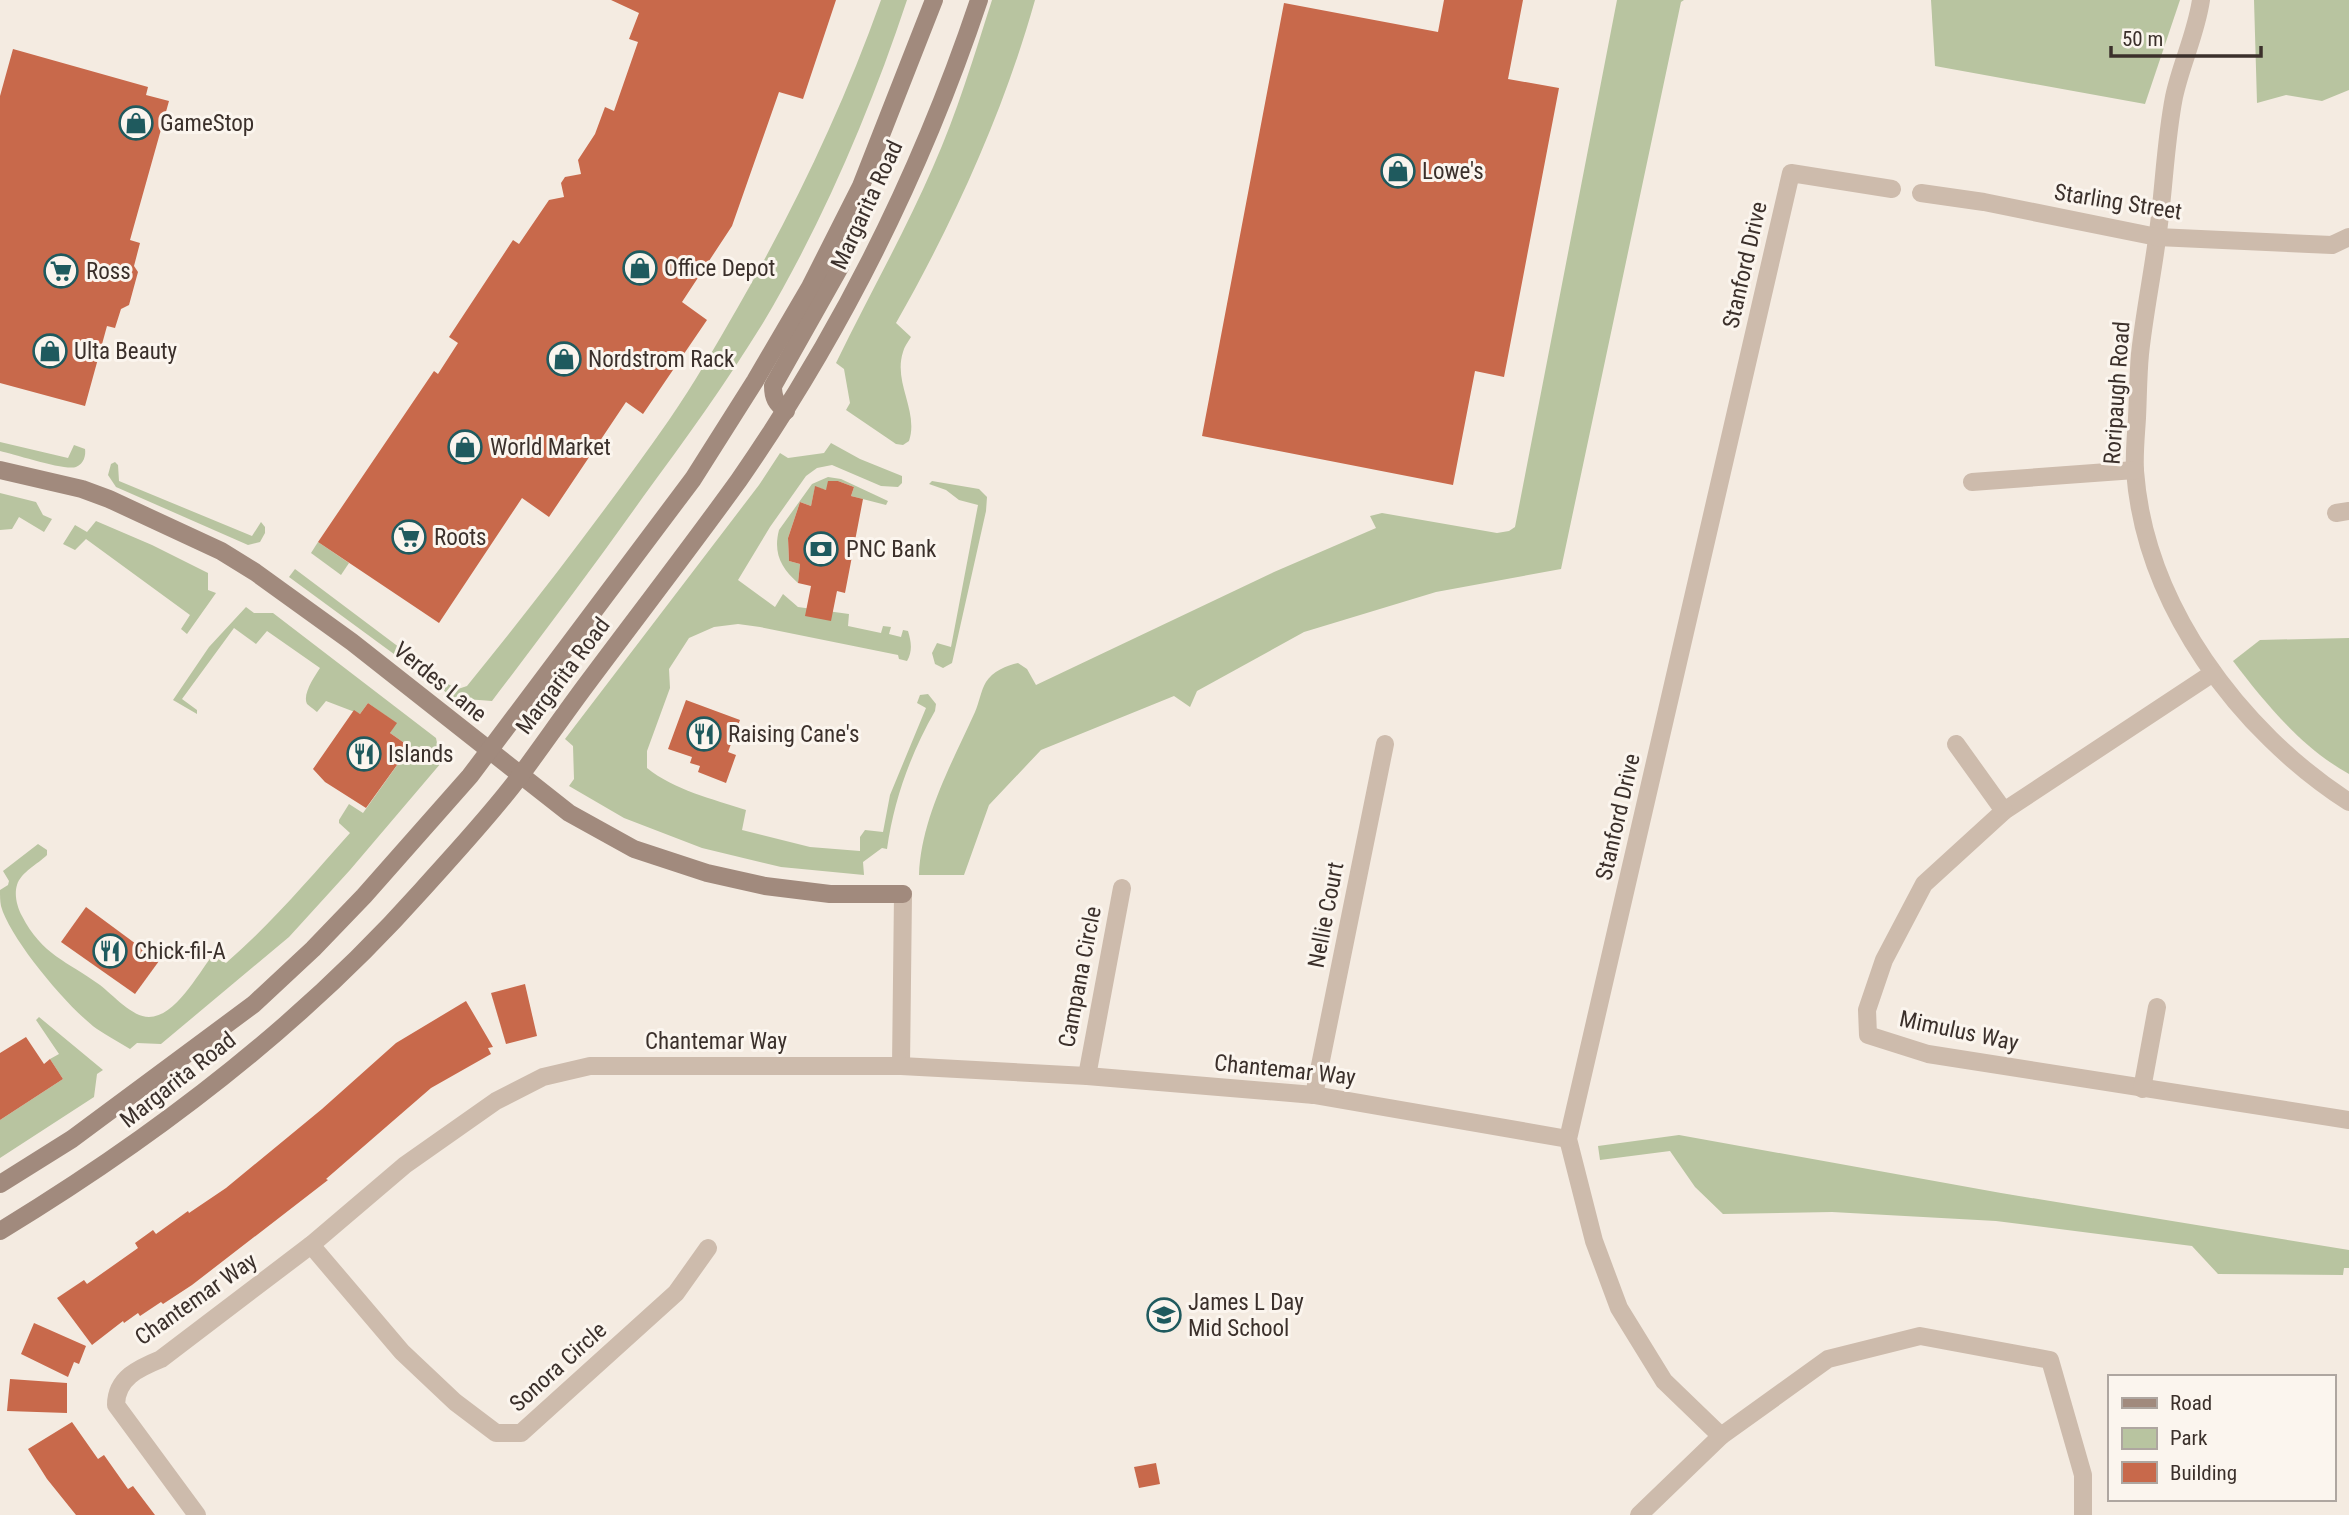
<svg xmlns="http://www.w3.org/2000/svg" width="2349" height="1515" viewBox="0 0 2349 1515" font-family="'Roboto Condensed',sans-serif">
<rect width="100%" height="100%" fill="#f4ebe1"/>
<g fill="#b8c4a0">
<path d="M881,0h26c-36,109 -85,224 -144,323 -37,60 -78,117 -120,174 -49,69 -100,137 -151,204l-26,-2 -4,5 -173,-127 6,-8 153,115 10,5 9,-3c70,-86 138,-175 202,-266 25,-36 47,-75 69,-113 56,-98 105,-200 143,-307z"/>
<path d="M992,0h43c-31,111 -82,223 -139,323l15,14c-3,5 -7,10 -8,15 -10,31 16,59 6,89l-6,4 -7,-1 -50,-34 4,-7 -6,-34 -8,-6c32,-66 68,-129 97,-196 24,-54 41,-111 59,-167z"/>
<path d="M1617,0h67l-3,2 -120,567 -125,23 -132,40 -107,59 -7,16 -16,-11 -133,54 -52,55 -25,70h-45c2,-57 33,-112 56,-163 4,-9 6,-22 11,-30 6,-10 21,-17 32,-19l9,6 9,16 238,-113 102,-44 -6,-12 12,-3 115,20 12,-2 6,-4z"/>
<polygon points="1931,0 2180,0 2145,104 1935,66"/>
<polygon points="2254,0 2349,0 2349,90 2322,101 2286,95 2257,103"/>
<path d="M0,442l68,16 6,-13 11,4c1,6 -1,15 -9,18 -11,4 -62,-13 -76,-16z"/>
<path d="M831,443l29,16 42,17v7l-4,4 -17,-1 -49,-21 -15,3 -11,8 -36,51 -32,53 37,27 8,-13 15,13 51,7 -1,12 33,7 2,-7 8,1 -2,7 12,3 2,-7 5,1c3,10 5,20 -1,30l-8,-2 -1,-4 -138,-28 -22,-3 -24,3 -25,11 -20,31 1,19 -23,63v17c27,22 66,31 99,42l-4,20 68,17 50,4v-14l5,-7 18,2 7,-37 36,-87 -9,-5 3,-8 8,-1 8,10 -1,7c-25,44 -41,89 -48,138l-5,-1 -19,14 1,13 -83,-8 -79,-19 -78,-30 -55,-32 5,-7 -1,-33 -8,-7 194,-254 21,-32 8,5 36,-5z"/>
<polygon points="115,462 118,465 119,481 252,536 261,522 265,527 265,533 260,542 248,545 116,487 108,475 111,464"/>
<path d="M828,477l13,2 47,22 -2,4 -35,-9 3,-9 -16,-6 -12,9 -11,-3 -4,19 -11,-4 -12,36 1,23 11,3 -2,19c-17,-15 -25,-30 -19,-53l33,-46z"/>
<polygon points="932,481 979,489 987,497 986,511 952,663 943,668 935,664 932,653 937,643 951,647 978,505 959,500 946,490 929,484"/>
<polygon points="0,493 36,502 43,515 52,519 44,532 19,517 12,529 0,530"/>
<polygon points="96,521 152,545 208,573 208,590 216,593 187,634 181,629 190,615 86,539 75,550 63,544 75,525 87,532"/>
<polygon points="318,542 349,563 341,575 311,553"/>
<path d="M246,607l8,6h19l163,125 5,25 -91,107 -61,67 -128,107 -24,-1 -7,6c-11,-7 -23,-13 -33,-20 -28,-20 -87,-90 -96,-123 -1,-5 -1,-10 -1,-16l8,-5 1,-4 -6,-10 35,-27 9,6v5c-9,9 -26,17 -30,30 -3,9 0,22 5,31 20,39 45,45 78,69 13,10 32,32 49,32 26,0 49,-43 63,-61l14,7c45,-39 84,-85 124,-130l-11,-10v-3l10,-16 14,9 47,-66 -20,-14 6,-10 -28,-20 -8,11 -34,-13 -9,11c-1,-1 -9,-7 -10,-8 -5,-10 8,-28 13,-36l-53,-37 -11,13 -22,-16 -52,71 15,11v4l-24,-14 36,-53z"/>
<path d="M2349,638v136c-47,-26 -84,-71 -116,-113l27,-21z"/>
<polygon points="39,1017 103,1070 97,1074 94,1097 0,1158 0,1120 63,1079 50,1059 59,1054 36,1020"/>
<polygon points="1679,1135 2001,1193 2349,1250 2349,1268 2344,1268 2343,1275 2218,1274 2192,1246 1996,1221 1832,1212 1723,1214 1695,1187 1670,1151 1600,1160 1598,1146"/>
</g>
<g fill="#c8694b">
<polygon points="611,0 836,0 803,99 779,92 732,226 682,302 707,320 643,414 626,402 549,517 522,498 439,623 318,542 434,371 438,374 458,343 449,337 513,240 519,244 549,200 564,197 561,183 565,177 581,174 578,160 595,134 605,107 614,111 638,42 629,39 639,13"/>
<polygon points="1444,0 1523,0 1508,79 1559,88 1504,377 1475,371 1453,485 1202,436 1284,3 1438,32"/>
<polygon points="13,49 148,87 146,95 169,101 130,240 140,243 134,266 138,272 129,305 121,309 115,328 107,326 85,406 0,383 0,96"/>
<polygon points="828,481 838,481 854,487 851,496 863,499 845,593 837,591 831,621 805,616 811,586 798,583 800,564 789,561 788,538 800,502 811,506 815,486 826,490"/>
<polygon points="686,700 740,720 728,752 736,755 726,783 698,772 700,766 690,763 692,757 668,749"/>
<polygon points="368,703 397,723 390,733 410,747 366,808 325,782 313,769 354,710 360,714"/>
<polygon points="86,907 159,961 135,994 61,942"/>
<polygon points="525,984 537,1036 506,1044 491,993"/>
<polygon points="466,1001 493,1047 488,1048 491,1054 431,1088 326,1179 328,1180 192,1285 163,1304 161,1302 140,1316 138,1313 124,1323 123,1321 92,1345 57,1298 84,1280 87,1284 138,1248 135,1243 153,1230 156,1234 188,1211 189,1213 226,1188 322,1109 396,1043"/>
<polygon points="26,1037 44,1064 50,1059 63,1079 0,1120 0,1053"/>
<polygon points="34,1323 86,1346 79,1364 74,1362 68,1377 21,1354"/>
<polygon points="10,1379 67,1383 67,1413 7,1411"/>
<polygon points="72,1422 98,1459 104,1455 128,1489 133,1486 155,1515 76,1515 47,1479 28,1449"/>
<polygon points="1156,1463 1160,1484 1139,1488 1134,1467"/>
</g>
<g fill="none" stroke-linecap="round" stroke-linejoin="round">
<g stroke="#cdbbac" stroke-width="18">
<path d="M2201,0c-5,34 -20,64 -27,97 -9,46 -10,95 -17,142 -5,38 -13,77 -17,115 -2,21 -2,43 -3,64 -1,17 -3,35 -2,53 10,134 104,260 214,331"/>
<polyline points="1921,193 1984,202 2157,237 2332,245 2349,237"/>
<polyline points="1972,482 2135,470"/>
<polyline points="2336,513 2349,511"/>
<polyline points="2213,673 2004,811 1924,884 1884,960 1867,1010 1868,1035 1928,1054 2349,1120"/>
<polyline points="1956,744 2004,811"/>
<polyline points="901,1066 903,894"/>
<polyline points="1087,1076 1122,888"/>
<polyline points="2142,1089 2157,1007"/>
<polyline points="1314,1095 1385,744"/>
<polyline points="311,1245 402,1352 455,1402 496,1433 521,1433 676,1293 708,1248"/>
<polyline points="1721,1436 1664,1381 1619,1308 1594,1241 1568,1139 1791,173 1892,189"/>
<path d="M197,1515l-81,-110c0,-27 23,-37 45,-46l150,-114 94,-80 91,-64 47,-24 47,-11h311l186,10 227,19 254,44"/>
<polyline points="1639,1515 1721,1436 1828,1359 1920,1336 2050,1360 2083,1475 2083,1515"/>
</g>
<g stroke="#a18a7d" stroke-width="18">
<path d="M786,411c-10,-8 -13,-13 -13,-25l67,-119 12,-47"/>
<polyline points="0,470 82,489 109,499 221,551 255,572 352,642 569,813 634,849 707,873 765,886 830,894 903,894"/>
<polyline points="0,1184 72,1139 254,1004 313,949 364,896 470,776 693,479 755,381 810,287 861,186 934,0"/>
<path d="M0,1231c155,-94 301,-205 422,-341 33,-37 68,-74 98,-114 23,-31 45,-63 69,-95 50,-67 101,-133 150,-201 102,-147 183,-310 240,-480"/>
</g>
</g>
<defs>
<symbol id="shop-ring" viewBox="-11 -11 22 22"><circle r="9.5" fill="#fbf5ee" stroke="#1f5a5e" stroke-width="1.5"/><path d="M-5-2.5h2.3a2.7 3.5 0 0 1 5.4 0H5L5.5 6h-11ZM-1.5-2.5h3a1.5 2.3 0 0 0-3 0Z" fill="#1f5a5e"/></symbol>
<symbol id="supermarket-ring" viewBox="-11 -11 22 22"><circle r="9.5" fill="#fbf5ee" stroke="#1f5a5e" stroke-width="1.5"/><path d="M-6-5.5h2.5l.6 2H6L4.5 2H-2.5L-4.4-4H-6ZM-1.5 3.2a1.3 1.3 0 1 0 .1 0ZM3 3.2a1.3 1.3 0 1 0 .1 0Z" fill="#1f5a5e"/></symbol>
<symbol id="bank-ring" viewBox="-11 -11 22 22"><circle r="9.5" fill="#fbf5ee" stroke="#1f5a5e" stroke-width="1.5"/><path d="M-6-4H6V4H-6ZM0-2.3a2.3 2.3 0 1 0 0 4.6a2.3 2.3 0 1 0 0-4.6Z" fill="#1f5a5e"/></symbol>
<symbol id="restaurant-ring" viewBox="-11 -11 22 22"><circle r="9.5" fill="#fbf5ee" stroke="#1f5a5e" stroke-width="1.5"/><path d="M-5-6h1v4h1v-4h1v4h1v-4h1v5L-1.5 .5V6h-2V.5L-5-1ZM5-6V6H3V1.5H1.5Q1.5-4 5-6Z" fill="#1f5a5e"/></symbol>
<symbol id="school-ring" viewBox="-11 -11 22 22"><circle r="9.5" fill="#fbf5ee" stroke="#1f5a5e" stroke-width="1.5"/><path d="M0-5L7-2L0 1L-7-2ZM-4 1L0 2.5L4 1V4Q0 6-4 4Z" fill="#1f5a5e"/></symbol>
</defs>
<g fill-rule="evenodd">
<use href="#shop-ring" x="117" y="104" width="38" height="38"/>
<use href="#shop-ring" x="1379" y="152" width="38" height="38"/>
<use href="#shop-ring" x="621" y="249" width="38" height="38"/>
<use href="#supermarket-ring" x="42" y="252" width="38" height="38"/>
<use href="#shop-ring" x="31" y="332" width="38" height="38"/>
<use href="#shop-ring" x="545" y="340" width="38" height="38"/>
<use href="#shop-ring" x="446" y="428" width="38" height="38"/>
<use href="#supermarket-ring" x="390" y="518" width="38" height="38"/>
<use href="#bank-ring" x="802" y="530" width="38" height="38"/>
<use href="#restaurant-ring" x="685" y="715" width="38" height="38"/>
<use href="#restaurant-ring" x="345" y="735" width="38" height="38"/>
<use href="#restaurant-ring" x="91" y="932" width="38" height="38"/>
<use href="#school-ring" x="1145" y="1296" width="38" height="38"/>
</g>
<g text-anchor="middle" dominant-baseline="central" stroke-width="6" stroke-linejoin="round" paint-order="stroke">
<g font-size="23" fill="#3b302b" stroke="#fbf5ee" text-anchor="start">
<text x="160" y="123">GameStop</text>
<text x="1422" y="171">Lowe's</text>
<text x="664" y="268">Office Depot</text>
<text x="86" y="271">Ross</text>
<text x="74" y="351">Ulta Beauty</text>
<text x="588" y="359">Nordstrom Rack</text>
<text x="490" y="447">World Market</text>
<text x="434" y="537">Roots</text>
<text x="846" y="549">PNC Bank</text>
<text x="728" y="734">Raising Cane's</text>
<text x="388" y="754">Islands</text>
<text x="134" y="951">Chick-fil-A</text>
<text x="1188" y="1302">James L Day<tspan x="1188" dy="26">Mid School</tspan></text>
</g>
<g font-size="23" fill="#3b302b" stroke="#fbf5ee">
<text transform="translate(2118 202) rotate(9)">Starling Street</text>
<text transform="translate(867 205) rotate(-65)">Margarita Road</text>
<text transform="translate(1745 265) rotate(-77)">Stanford Drive</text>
<text transform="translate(2117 393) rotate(-86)">Roripaugh Road</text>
<text transform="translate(563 676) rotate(-53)">Margarita Road</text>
<text transform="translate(440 682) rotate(39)">Verdes Lane</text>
<text transform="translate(1618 817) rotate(-77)">Stanford Drive</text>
<text transform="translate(1326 915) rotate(-79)">Nellie Court</text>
<text transform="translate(1080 977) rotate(-79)">Campana Circle</text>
<text transform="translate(1959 1031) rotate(12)">Mimulus Way</text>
<text x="716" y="1041">Chantemar Way</text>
<text transform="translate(1285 1070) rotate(6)">Chantemar Way</text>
<text transform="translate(178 1080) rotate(-38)">Margarita Road</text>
<text transform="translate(196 1299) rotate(-35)">Chantemar Way</text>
<text transform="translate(558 1367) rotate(-42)">Sonora Circle</text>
</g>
</g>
<rect x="2108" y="1375" width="228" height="126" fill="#fbf5ee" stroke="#aea6a0" stroke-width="2"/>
<rect x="2122" y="1398" width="35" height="10" fill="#a18a7d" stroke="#aea6a0" stroke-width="2"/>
<text x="2170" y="1410" font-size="21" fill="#3b302b">Road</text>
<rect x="2122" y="1428" width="35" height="21" fill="#b8c4a0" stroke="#aea6a0" stroke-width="2"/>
<text x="2170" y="1445" font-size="21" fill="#3b302b">Park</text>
<rect x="2122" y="1462" width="35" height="21" fill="#c8694b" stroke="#aea6a0" stroke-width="2"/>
<text x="2170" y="1480" font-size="21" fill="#3b302b">Building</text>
<path d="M2111 46v10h150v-10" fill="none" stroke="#3b302b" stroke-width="3.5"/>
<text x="2122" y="46" font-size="21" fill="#3b302b" stroke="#fbf5ee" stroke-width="5" paint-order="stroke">50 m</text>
</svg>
